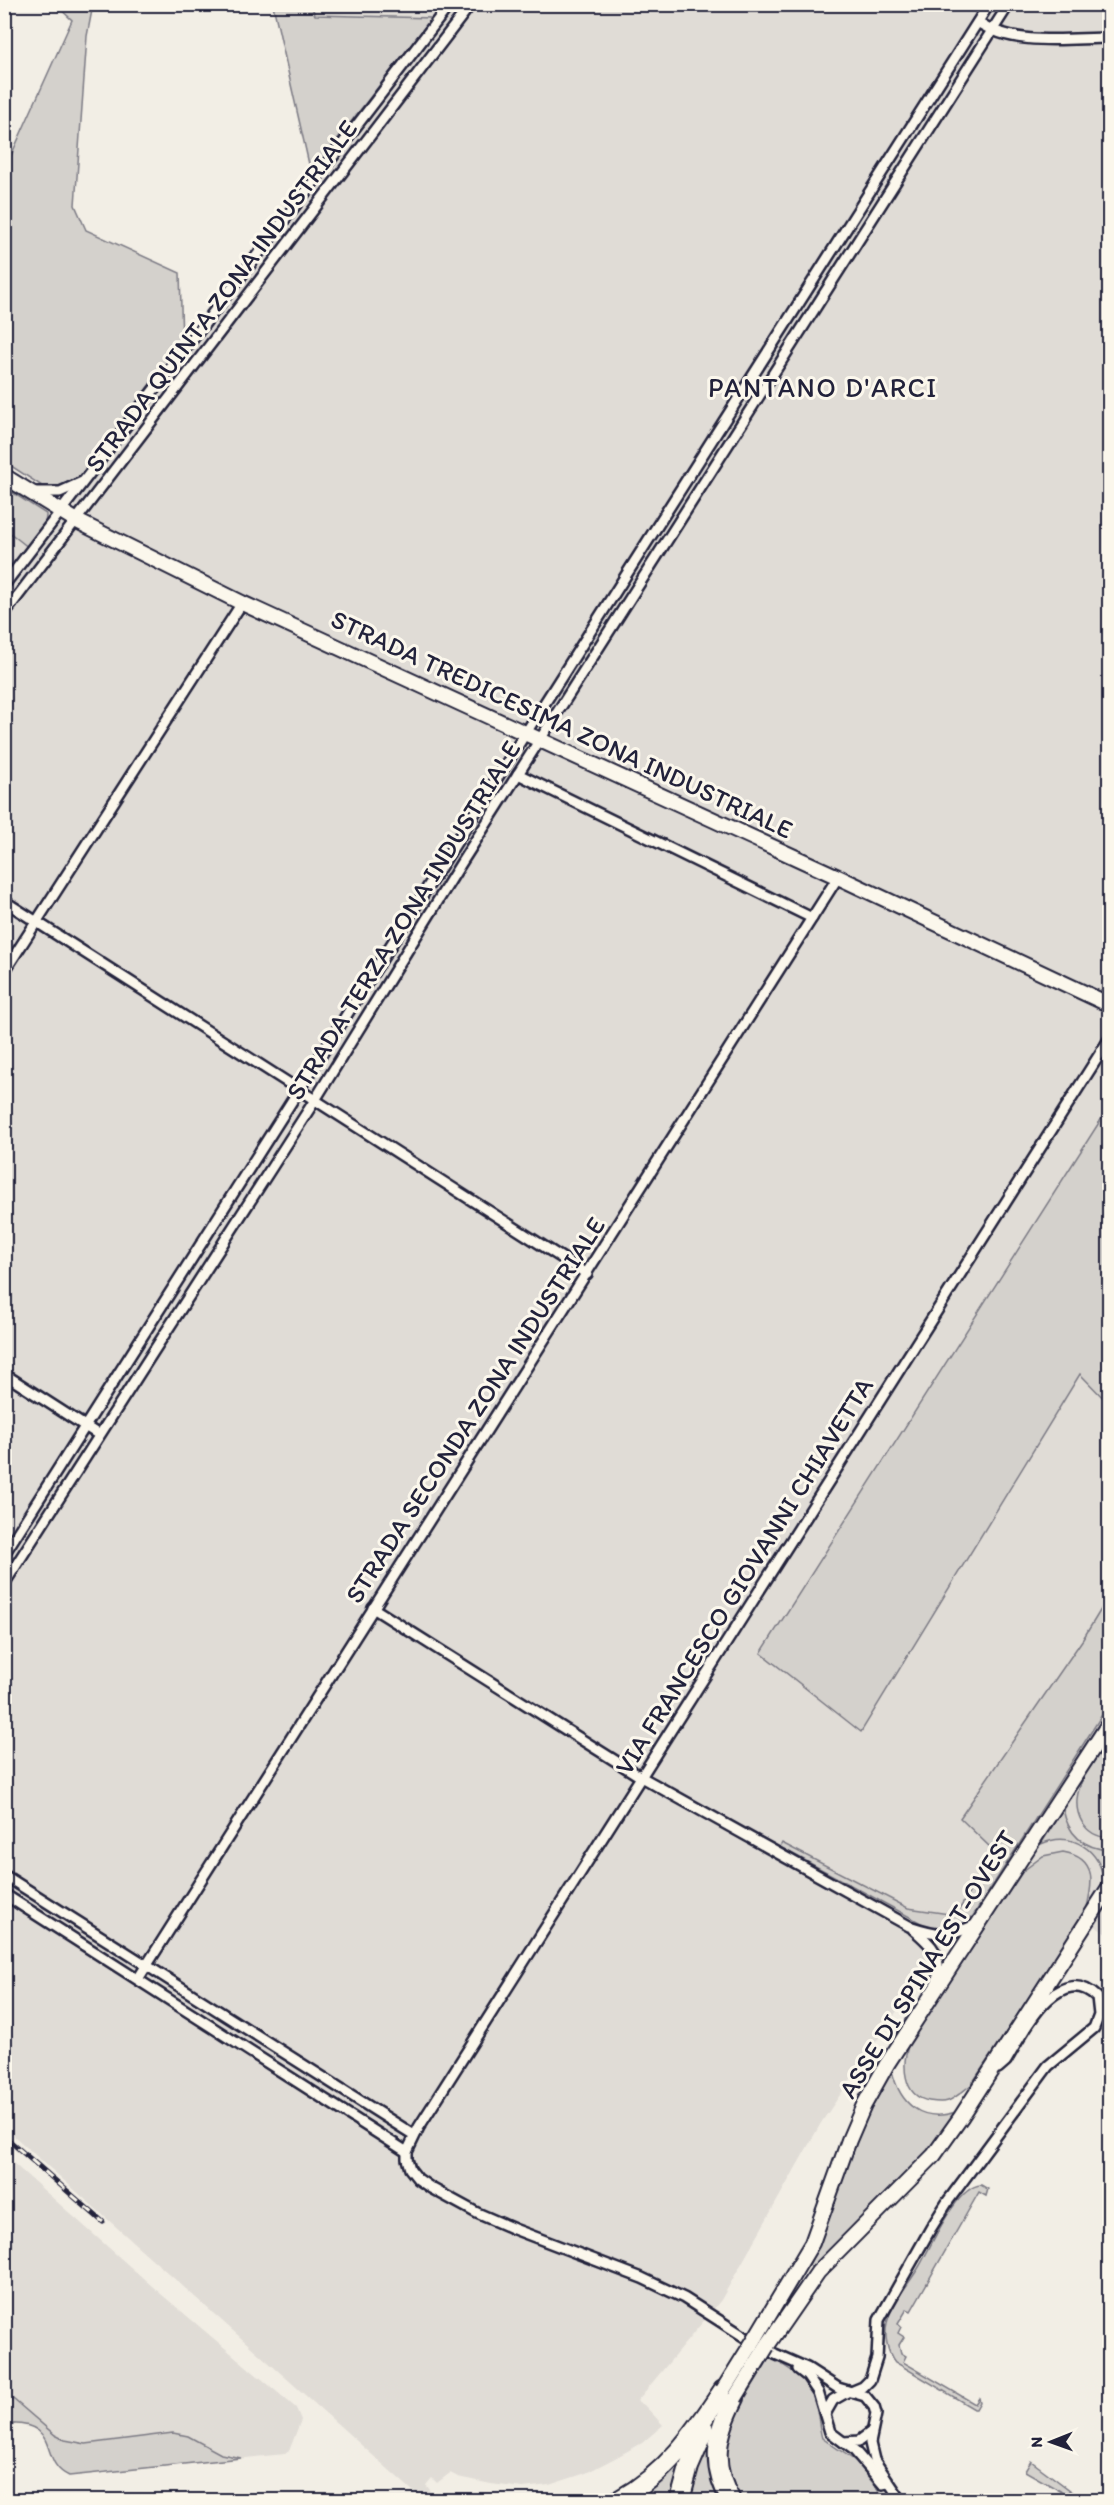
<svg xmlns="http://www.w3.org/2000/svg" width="1114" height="2505" viewBox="0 0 1114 2505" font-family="Itim,sans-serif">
<rect width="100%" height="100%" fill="#f2eee5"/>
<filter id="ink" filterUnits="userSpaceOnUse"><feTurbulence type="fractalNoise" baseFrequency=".0167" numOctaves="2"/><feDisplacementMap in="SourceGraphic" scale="12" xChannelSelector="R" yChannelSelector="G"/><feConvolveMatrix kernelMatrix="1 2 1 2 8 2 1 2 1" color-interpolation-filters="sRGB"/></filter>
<g filter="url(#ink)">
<g fill="#e0dcd6">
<polygon points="311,5 1109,5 1109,1936 1000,1859 821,2123 721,2300 637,2401 644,2405 663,2425 642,2443 615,2458 586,2473 549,2485 523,2488 491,2484 458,2477 450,2473 437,2483 432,2478 426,2485 430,2490 423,2500 5,2128 4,529 30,547 77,480 432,18 315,15"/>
<polygon points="4,2155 161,2294 296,2408 301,2420 289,2451 285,2454 69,2476 63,2473 55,2465 45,2437 37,2430 22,2424 5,2424"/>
</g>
<g fill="#d4d1cc" stroke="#7b7a84" stroke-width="1.5">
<polygon points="56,5 93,5 87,36 75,205 86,230 180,273 182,342 77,480 65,486 45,488 5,462 5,169 72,20"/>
<polygon points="273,5 311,5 315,15 432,18 311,173"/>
<path d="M4,487l42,27c1,13 -9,23 -17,34l-24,-19z"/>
<polygon points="1109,1054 1109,1404 1080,1374 861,1732 761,1653 1109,1107 1105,1060"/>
<path d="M1109,1596v108l-136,212c-15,15 -21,13 -41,13l-152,-82 2,-4 126,65 48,7 38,-64 -34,-33 123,-179z"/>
<path d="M1109,1737v101c-11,-1 -21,-5 -27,-16 -17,-29 12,-61 27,-85z"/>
<path d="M1063,1809c5,26 20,39 46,41v25l-5,8c-3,-33 -32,-53 -63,-39z"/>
<path d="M1063,1852c35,6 30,32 23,59l-115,174c-7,5 -15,13 -23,16 -5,2 -13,1 -19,0 -27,-5 -27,-38 -20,-58l114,-172 20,-15z"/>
<path d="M892,2071c8,33 29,52 64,41l-27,39 -117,116 -3,-2c19,-40 30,-83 47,-125 10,-24 23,-46 36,-69z"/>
<path d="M981,2185l7,4 -2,7 -7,-4 -68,119 -4,-2 -9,15 3,3 -3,6 6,4 -5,8 2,8 5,3 -3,6 72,42 4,-6 1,4 -4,7h-2l-79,-47c-8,-10 -11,-27 -8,-39 5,-21 22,-39 32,-56 12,-20 37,-81 62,-82z"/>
<path d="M770,2357c22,13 43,25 47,52 2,10 2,19 5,29l35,24 29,38h-148l-13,-38 5,-39z"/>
<path d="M13,2399l42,36 10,5 21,4 87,-11 15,3 33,18 20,4 -172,18c-32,-14 -6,-56 -64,-52v-16z"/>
<polygon points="709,2441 712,2472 722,2500 684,2500"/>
<polygon points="693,2442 676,2500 627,2500"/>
<polygon points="1031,2461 1078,2496 1086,2500 1076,2500 1025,2471"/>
</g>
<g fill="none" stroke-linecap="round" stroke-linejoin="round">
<defs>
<g id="street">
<path d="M978,22c36,25 90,16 132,16"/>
<polyline points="32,492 60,492 82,482"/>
<polyline points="4,585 450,4"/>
<polyline points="4,614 471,4"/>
<polyline points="518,774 812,918"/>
<polyline points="4,901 587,1274"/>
<polyline points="4,972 242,603"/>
<polyline points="4,1374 99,1435"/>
<polyline points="4,1554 989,4"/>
<polyline points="4,1584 315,1100 460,865 1009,4"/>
<path d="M373,1608l268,169 268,149c27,9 41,12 68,-2"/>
<polyline points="4,1875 414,2135"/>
<polyline points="4,1894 407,2152"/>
<path d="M913,1929c21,18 29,25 24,54"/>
<polyline points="138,1979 838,877"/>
<polyline points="798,2369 807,2376 818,2392 830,2432 854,2450 883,2484"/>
<path d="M851,2392l12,-5 7,-7 7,-22 2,-38 52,-92 17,-27 100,-135 46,-38 5,-13 -2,-18c-40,-37 -74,36 -91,64l-8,7"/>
<polyline points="825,2414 833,2400 847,2392"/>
<polyline points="844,2442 859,2441 871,2432"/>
<polyline points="901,2500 874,2460 870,2443 876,2414 874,2407 865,2396 838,2388 807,2368 775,2354 748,2339 684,2298 642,2278 514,2229 477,2213 431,2188 418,2179 410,2169 407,2159 407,2152 419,2127 1110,1038"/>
</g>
<g id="secondary">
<polyline points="4,476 77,521 242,603 838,877 1110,1005"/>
<polyline points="756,2337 812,2243 849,2140 864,2105 887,2064 1110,1722"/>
<polyline points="767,2346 818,2272 934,2155 961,2117 1110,1886"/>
</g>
<g id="highway">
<path d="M619,2500c47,-26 75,-66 104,-110"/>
<polyline points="680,2500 689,2467 705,2430"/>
<path d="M731,2500c-22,-35 -14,-67 4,-102"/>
</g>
</defs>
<use href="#street" stroke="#22223b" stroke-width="14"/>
<use href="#secondary" stroke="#22223b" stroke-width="18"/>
<use href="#highway" stroke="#22223b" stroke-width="22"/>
<use href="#street" stroke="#fbf7ec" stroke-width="9"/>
<use href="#secondary" stroke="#fbf7ec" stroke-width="14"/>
<use href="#highway" stroke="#fbf7ec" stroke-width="18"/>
<defs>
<polyline id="rail" points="4,2136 103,2222"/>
</defs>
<use href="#rail" stroke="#22223b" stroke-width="5"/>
<use href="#rail" stroke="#fbf7ec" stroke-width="3" stroke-dasharray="9" stroke-linecap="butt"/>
<defs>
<g id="secondary-bridge">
<polyline points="723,2390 756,2337"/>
<polyline points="735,2398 767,2346"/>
</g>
</defs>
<use href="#secondary-bridge" stroke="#22223b" stroke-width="18" stroke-linecap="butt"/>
<use href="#secondary-bridge" stroke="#fbf7ec" stroke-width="14"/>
</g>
</g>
<g text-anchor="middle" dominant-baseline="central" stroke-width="6" stroke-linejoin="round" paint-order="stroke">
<g font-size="26" fill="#22223b" stroke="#fbf7ec">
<text transform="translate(221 296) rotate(-53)">STRADA QUINTA ZONA INDUSTRIALE</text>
<text transform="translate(562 724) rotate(25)">STRADA TREDICESIMA ZONA INDUSTRIALE</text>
<text transform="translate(403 920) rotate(-58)">STRADA TERZA ZONA INDUSTRIALE</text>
<text transform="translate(475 1410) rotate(-57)">STRADA SECONDA ZONA INDUSTRIALE</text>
<text transform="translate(744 1576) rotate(-58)">VIA FRANCESCO GIOVANNI CHIAVETTA</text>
<text transform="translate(927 1964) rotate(-58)">ASSE DI SPINA EST-OVEST</text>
</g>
<g font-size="27" letter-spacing="1.5" fill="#22223b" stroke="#fbf7ec">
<text x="823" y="387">PANTANO D'ARCI</text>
</g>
</g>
<rect width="1114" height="2505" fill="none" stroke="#fbf7ec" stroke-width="24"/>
<rect x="12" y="12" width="1090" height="2481" fill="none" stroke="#22223b" stroke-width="2" filter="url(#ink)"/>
<g transform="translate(1051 2442) rotate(269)" stroke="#fbf7ec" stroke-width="4.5" paint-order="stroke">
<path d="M0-4.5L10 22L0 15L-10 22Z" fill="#22223b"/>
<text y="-9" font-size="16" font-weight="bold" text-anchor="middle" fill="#22223b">N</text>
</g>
</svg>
